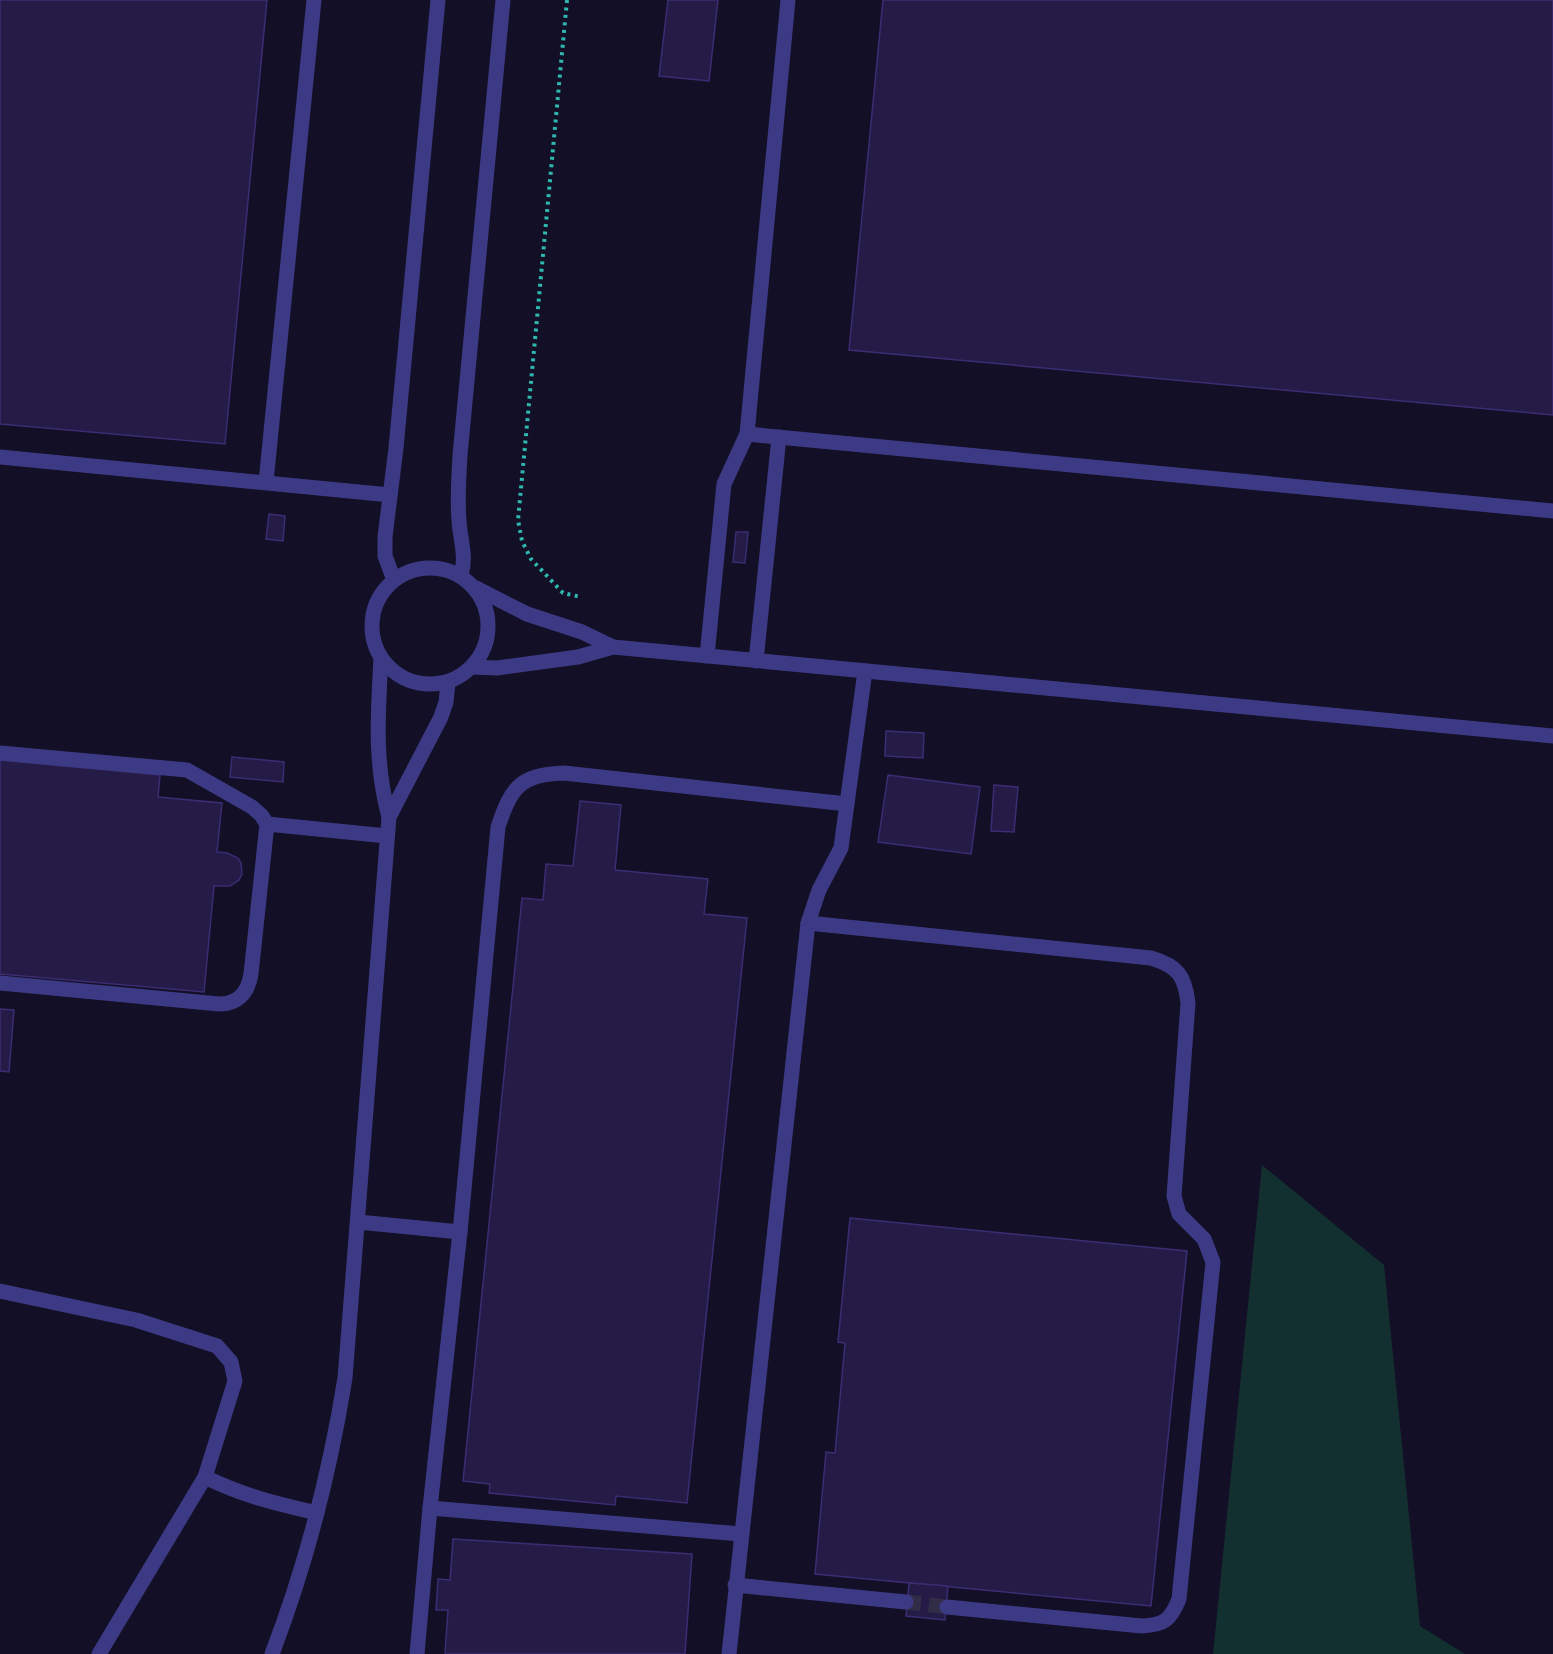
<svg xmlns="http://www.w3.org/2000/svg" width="1553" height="1654" viewBox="0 0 1553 1654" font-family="Karla,sans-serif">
<rect width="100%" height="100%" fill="#130f26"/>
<polygon fill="#12302f" points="1262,1165 1384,1265 1420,1626 1465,1654 1213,1654"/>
<g fill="#241b47" stroke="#3b2d73" stroke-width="1.5">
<polygon points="0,0 267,0 225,444 0,424"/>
<polygon points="668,0 718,0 709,81 659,76"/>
<polygon points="883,0 1553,0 1553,415 849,350"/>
<polygon points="269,514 285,516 283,541 266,539"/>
<polygon points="736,532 748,532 745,563 733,562"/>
<polygon points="886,731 924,733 923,758 885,756"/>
<polygon points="232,757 284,762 283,782 230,777"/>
<polygon points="0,760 160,775 158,797 222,803 217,852 227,853 238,858 241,863 242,874 239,880 230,886 214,886 204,992 0,974"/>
<polygon points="888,775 980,787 971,854 878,842"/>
<polygon points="994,785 1018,787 1014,832 991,831"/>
<polygon points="580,801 621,805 615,870 708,879 704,914 747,918 687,1503 616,1496 615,1505 489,1493 490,1484 463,1481 522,898 543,900 546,864 573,866"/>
<polygon points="0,1009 14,1010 9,1072 0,1071"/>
<polygon points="850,1218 1187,1251 1151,1606 815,1574 826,1452 835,1453 845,1343 838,1342"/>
<polygon points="453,1539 692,1554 685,1654 445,1654 448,1610 436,1610 438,1579 450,1580"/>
<polygon points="909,1583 948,1586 945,1620 906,1616"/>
</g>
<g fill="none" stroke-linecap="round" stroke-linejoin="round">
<polyline stroke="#312d47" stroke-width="15" stroke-dasharray="15 8" stroke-linecap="butt" points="906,1602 947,1607"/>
<polyline stroke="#2fb8b0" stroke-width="4" stroke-dasharray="3 4.5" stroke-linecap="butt" points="567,0 518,520 522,541 531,559 563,593 581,597"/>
<g stroke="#3d3a85" stroke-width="15">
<polyline points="788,0 747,434 1553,511"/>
<polyline points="0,457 390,495"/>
<polyline points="266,482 314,0"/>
<circle cx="430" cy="626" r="58"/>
<path d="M461,575c6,-19 -1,-35 -2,-55 -2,-22 0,-43 1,-65l43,-455"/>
<polyline points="394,580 385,556 385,537 396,448 438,0"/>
<polyline points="476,588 527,614 582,632 613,647"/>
<polyline points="707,656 724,484 747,434"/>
<path d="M381,658c-3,56 -7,104 8,159"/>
<polyline points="756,661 779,437"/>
<polyline points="472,667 497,668 578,657 613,647 1553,736"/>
<path d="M0,753l187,17 65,37 9,8 6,9 -16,150c-3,19 -13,30 -32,30l-219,-21"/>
<polyline points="267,824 387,836"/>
<path d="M808,923l343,35c27,8 34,18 37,45l-14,193 5,18 25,25 9,23 -34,337c-8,20 -14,26 -37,27l-195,-19"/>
<polyline points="358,1222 460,1232"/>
<path d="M0,1291l136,29 81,26 14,16 4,19 -30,96c36,18 72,27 112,36"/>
<polyline points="430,1508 741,1534"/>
<polyline points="735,1585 906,1602"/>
<polyline points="99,1654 205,1477"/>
<path d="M272,1654c34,-89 58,-182 73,-276l44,-561 52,-100 5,-15 2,-19"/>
<path d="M417,1654l13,-146 30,-276 38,-405c13,-39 22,-53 66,-54l283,31"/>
<polyline points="729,1654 808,923 819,890 841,848 865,671"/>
</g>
</g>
</svg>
